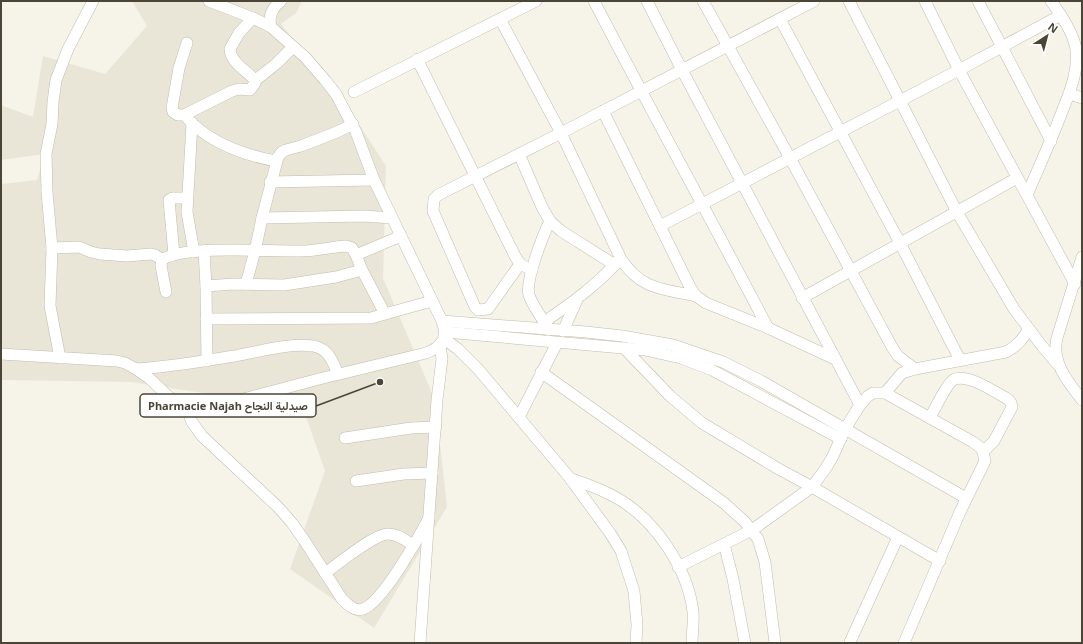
<svg xmlns="http://www.w3.org/2000/svg" width="1083" height="644" viewBox="0 0 1083 644" font-family="'Noto Sans',Vazirmatn,sans-serif">
<rect width="100%" height="100%" fill="#f6f3e9"/>
<polygon fill="#eae6d7" points="132,1 302,1 296,13 281,24 353,115 386,166 383,278 435,400 447,507 374,628 290,569 325,471 303,408 130,382 1,380 1,184 37,180 45,154 1,160 1,105 33,117 43,56 105,74 147,26"/>
<g fill="none" stroke-linecap="round" stroke-linejoin="round">
<defs>
<g id="minor">
<path d="M594,1c57,110 117,218 174,327"/>
<polyline points="647,1 682,70 860,405"/>
<polyline points="703,1 790,158 892,347 898,356 915,369"/>
<polyline points="849,1 957,212 1014,309 1042,346 1058,365"/>
<polyline points="925,1 959,70 1075,284"/>
<polyline points="978,1 1051,141"/>
<path d="M253,18l-14,15 -9,16c0,12 15,21 23,29l4,1 19,-15 17,-17"/>
<path d="M500,19l61,114 60,126c20,31 42,30 75,37"/>
<polyline points="780,19 900,243 960,360"/>
<path d="M271,27c-3,-11 1,-19 10,-26"/>
<polyline points="187,43 179,68 172,108 173,112 178,115 184,115 232,91 239,89 250,90 255,83 256,79"/>
<polyline points="417,59 515,256 520,264 532,270"/>
<polyline points="354,92 536,1"/>
<polyline points="1070,94 1082,98"/>
<polyline points="603,111 690,287 696,296 706,303 768,328 835,359"/>
<path d="M188,119c23,25 56,36 88,42"/>
<polyline points="192,123 187,212 194,252"/>
<polyline points="519,154 542,207 550,221 561,231 615,265"/>
<polyline points="270,182 374,180"/>
<path d="M1027,195c11,-26 23,-52 33,-78 8,-21 19,-44 16,-68 -3,-17 -15,-34 -25,-48"/>
<polyline points="262,218 364,216 392,218"/>
<polyline points="660,226 959,70 1061,15"/>
<polyline points="401,236 356,255 362,270 385,314 432,301"/>
<polyline points="52,248 79,247 91,252 100,254 127,256 151,254 155,255 162,260"/>
<polyline points="204,251 206,286 207,361"/>
<polyline points="174,255 169,200 172,198 187,198"/>
<path d="M1082,257l-25,81c-6,24 11,44 25,62"/>
<polyline points="520,264 488,309 478,310 475,307 433,211 434,199 438,195 561,133 814,1"/>
<polyline points="246,284 255,251 262,218 278,157 282,152 286,150 301,146 337,132 353,124"/>
<polyline points="206,286 234,284 284,285 336,277 362,270"/>
<path d="M166,292l-5,-26 1,-6c21,-16 109,-8 139,-9 15,0 30,-4 45,-5l6,2 4,7"/>
<polyline points="802,298 1017,178"/>
<polyline points="206,319 371,318 385,314"/>
<polyline points="442,321 586,332 622,336 673,345 723,362 761,381 966,498"/>
<path d="M544,322c28,-19 53,-37 75,-62"/>
<path d="M549,330c-6,-11 -16,-23 -20,-35 -4,-14 14,-60 21,-74"/>
<polyline points="563,331 577,300"/>
<polyline points="445,332 645,350 681,358 712,370 841,439"/>
<polyline points="444,339 458,349 478,369 569,477 610,533 621,551 634,591 637,625 636,643"/>
<polyline points="624,348 670,396 702,423 777,468 812,487 940,561"/>
<path d="M1,354l116,7 8,2 11,6 13,9 20,19 17,11 6,1 25,-3 102,-27 107,-26c16,-6 22,-15 16,-32l-68,-141 -18,-48 -20,-38 -11,-14 -20,-23 -34,-30 -18,-9 -44,-17"/>
<polyline points="60,358 50,306 52,248 47,192 46,154 52,124 53,102 56,80 68,49 93,1"/>
<path d="M136,369c34,-2 66,-8 99,-13 21,-4 63,-15 82,-9 13,4 16,16 21,27"/>
<polyline points="541,372 724,503 745,522 758,539 765,562 775,643"/>
<path d="M885,393l17,-20 13,-4 91,-17c11,-6 16,-12 23,-23"/>
<path d="M186,408l6,14 10,14 76,71 14,16 12,17 38,59c6,6 13,13 21,10 19,-6 56,-72 66,-91"/>
<polyline points="519,417 557,343"/>
<path d="M930,418c4,-8 17,-34 23,-38 14,-8 43,13 55,19l3,4 1,4 -18,34 -11,11"/>
<polyline points="345,438 411,428 436,427"/>
<path d="M570,478c15,6 31,11 45,19 39,21 73,71 78,115 1,10 -1,21 -1,31"/>
<polyline points="356,481 404,474 432,473"/>
<polyline points="724,544 733,579 745,643"/>
<polyline points="678,567 752,530 812,487 826,468 833,456 845,429 860,405 868,396 873,393 885,393 973,442 981,448 983,452 985,461 960,512 904,643"/>
<path d="M325,573c13,-9 49,-39 63,-39 10,0 17,6 25,11"/>
<polyline points="850,642 898,537"/>
<polyline points="420,643 437,400 442,359 440,345"/>
</g>
</defs>
<use href="#minor" stroke="#c2bcab" stroke-width="12"/>
<use href="#minor" stroke="#fff" stroke-width="11"/>
</g>
<path fill="none" stroke="#4a4537" stroke-width="1.5" d="M380 382L316 406"/>
<circle fill="#4a4537" stroke="#fff" stroke-width="1.5" cx="380" cy="382" r="4"/>
<rect fill="#fff" stroke="#4a4537" stroke-width="1.5" x="140" y="394" width="176" height="23" rx="4"/>
<g font-size="11" text-anchor="middle" font-weight="bold" fill="#4a4537">
<text x="228" y="410">Pharmacie Najah صيدلية النجاح</text>
</g>
<rect width="1083" height="644" fill="none" stroke="#4a4537" stroke-width="4"/>
<g transform="translate(1047 36) rotate(36)" stroke="#ffffff" stroke-width="3" paint-order="stroke">
<path d="M0-3L7 15L0 10L-7 15Z" fill="#4a4537"/>
<text y="-6" font-size="11" font-weight="bold" text-anchor="middle" fill="#4a4537">N</text>
</g>
</svg>
